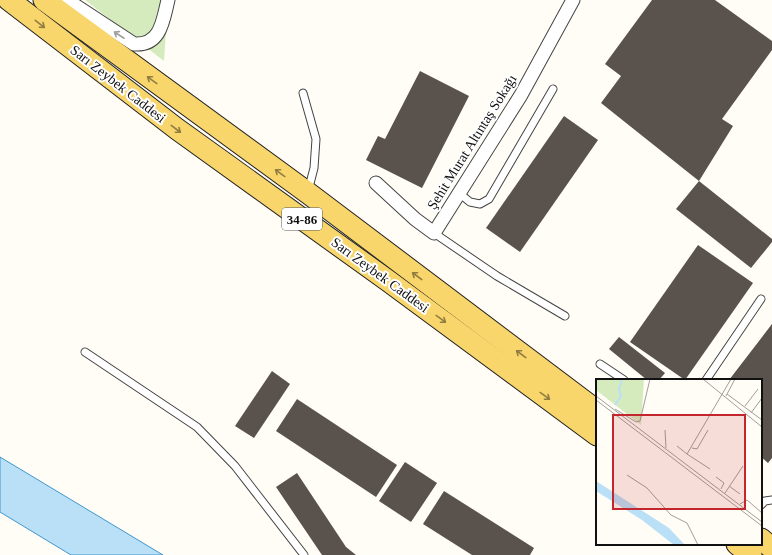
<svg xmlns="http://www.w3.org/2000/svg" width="772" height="555" viewBox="0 0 772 555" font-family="'Times New Roman',serif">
<rect width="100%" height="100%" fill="#fffdf5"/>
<polygon fill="#d5ebbd" points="85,0 168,0 164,61"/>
<polygon fill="#b9e0f7" stroke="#3f96cf" points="0,457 163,555 71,555 0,512"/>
<g fill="#5a524d">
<polygon points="652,0 715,0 772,41 772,50 722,119 733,126 699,181 601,103 621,76 605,64"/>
<polygon points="420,71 469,96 422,188 366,160 378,136 385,139"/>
<polygon points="564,116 598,140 520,252 486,228"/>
<polygon points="699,181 772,239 772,242 751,268 676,209"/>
<polygon points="698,245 753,283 685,380 630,342"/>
<polygon points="772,324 772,458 768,463 761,457 761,380 729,380"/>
<polygon points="619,337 665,373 659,380 647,380 609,349"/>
<polygon points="272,371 290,384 254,438 235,426"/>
<polygon points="297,399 397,465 376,497 276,431"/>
<polygon points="405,462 437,483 411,522 379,501"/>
<polygon points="297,473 346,547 356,555 322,555 276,487"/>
<polygon points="444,491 534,548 530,555 472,555 423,524"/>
</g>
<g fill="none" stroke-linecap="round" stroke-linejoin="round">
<defs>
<g id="lane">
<polyline points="303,93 316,139 314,168 308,191"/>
<polyline points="459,193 470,202 480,204 489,199 553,89"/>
<polyline points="434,233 497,276 565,316"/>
<polyline points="85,352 197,427 235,466 304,555"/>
<polyline points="600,364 624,380"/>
<polyline points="706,380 761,299"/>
<polyline points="761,505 765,501 772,500"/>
</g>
<g id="street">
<path d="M67,0l67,44c27,2 29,-24 34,-44"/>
<polyline points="376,183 415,219 434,233 521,95 573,0"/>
</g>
<g id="primary">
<polyline points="9,0 177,129 387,280 597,435"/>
<polyline points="44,0 308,193 597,411"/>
<polyline points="761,539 772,548"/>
<polyline points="737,544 751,555"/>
</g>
</defs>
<use href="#lane" stroke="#444" stroke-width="9"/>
<use href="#street" stroke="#444" stroke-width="15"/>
<use href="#primary" stroke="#222" stroke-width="23"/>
<use href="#lane" stroke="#fff" stroke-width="7"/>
<use href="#street" stroke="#fff" stroke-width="13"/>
<use href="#primary" stroke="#f9d66b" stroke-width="21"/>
</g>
<defs><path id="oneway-shaft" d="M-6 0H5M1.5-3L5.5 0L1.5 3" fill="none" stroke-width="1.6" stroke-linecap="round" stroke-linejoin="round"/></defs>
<g stroke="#917d42">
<use href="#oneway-shaft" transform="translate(40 24) rotate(38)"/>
<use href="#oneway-shaft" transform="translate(152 80) rotate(-144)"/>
<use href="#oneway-shaft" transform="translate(176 129) rotate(37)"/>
<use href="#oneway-shaft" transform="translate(280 173) rotate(-144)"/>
<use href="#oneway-shaft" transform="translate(417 276) rotate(-143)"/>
<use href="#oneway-shaft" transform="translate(441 319) rotate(36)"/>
<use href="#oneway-shaft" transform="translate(521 354) rotate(-143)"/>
<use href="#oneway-shaft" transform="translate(545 396) rotate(36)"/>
</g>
<use stroke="#a0a0a0" href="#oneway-shaft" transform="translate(119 35) rotate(-147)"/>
<g text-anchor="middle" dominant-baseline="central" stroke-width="4" stroke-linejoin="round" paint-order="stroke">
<rect fill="#fff" stroke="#585858" stroke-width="1" x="282" y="208" width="40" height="22" rx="3"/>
<g font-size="13" font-weight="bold" fill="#111">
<text x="302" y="219">34-86</text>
</g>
<g font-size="14" fill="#111" stroke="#fff">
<text transform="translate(118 84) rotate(38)">Sarı Zeybek Caddesi</text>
<text transform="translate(472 142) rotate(-58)">Şehit Murat Altıntaş Sokağı</text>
<text transform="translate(380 275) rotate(36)">Sarı Zeybek Caddesi</text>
</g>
</g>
<g transform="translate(596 379)">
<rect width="166" height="166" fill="#fffdf5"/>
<path d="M0,0h48l-3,46 -45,-35z" fill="#d5ebbd"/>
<path d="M0,102l73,47 16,17h-11l-32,-25 -46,-29z" fill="#b9e0f7"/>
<path fill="none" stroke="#b9e0f7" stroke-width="2" d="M19,26l6,-9 -2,-7 3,-10"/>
<path fill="none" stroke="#a09f9a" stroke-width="1" d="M107,0l59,48M131,15l35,26M0,17l166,126M130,17l9,-17M0,21l166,126M149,27l13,-17M19,30l21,13 4,-1 10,-42M155,34l11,-15M69,51l1,18M81,67l10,8 44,-75M96,69l5,1 11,-19M91,75l23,15M31,96l20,13 24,27 16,8 11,22M120,98l8,6 -3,6M133,107l11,8M129,114l18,-27M144,125l7,-4 15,13"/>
<path fill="#c4262e" fill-opacity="0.15" stroke="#c4262e" stroke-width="2" d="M17,36h132v94h-132z"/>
<rect width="166" height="166" fill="none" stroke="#111" stroke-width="2"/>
</g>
</svg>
